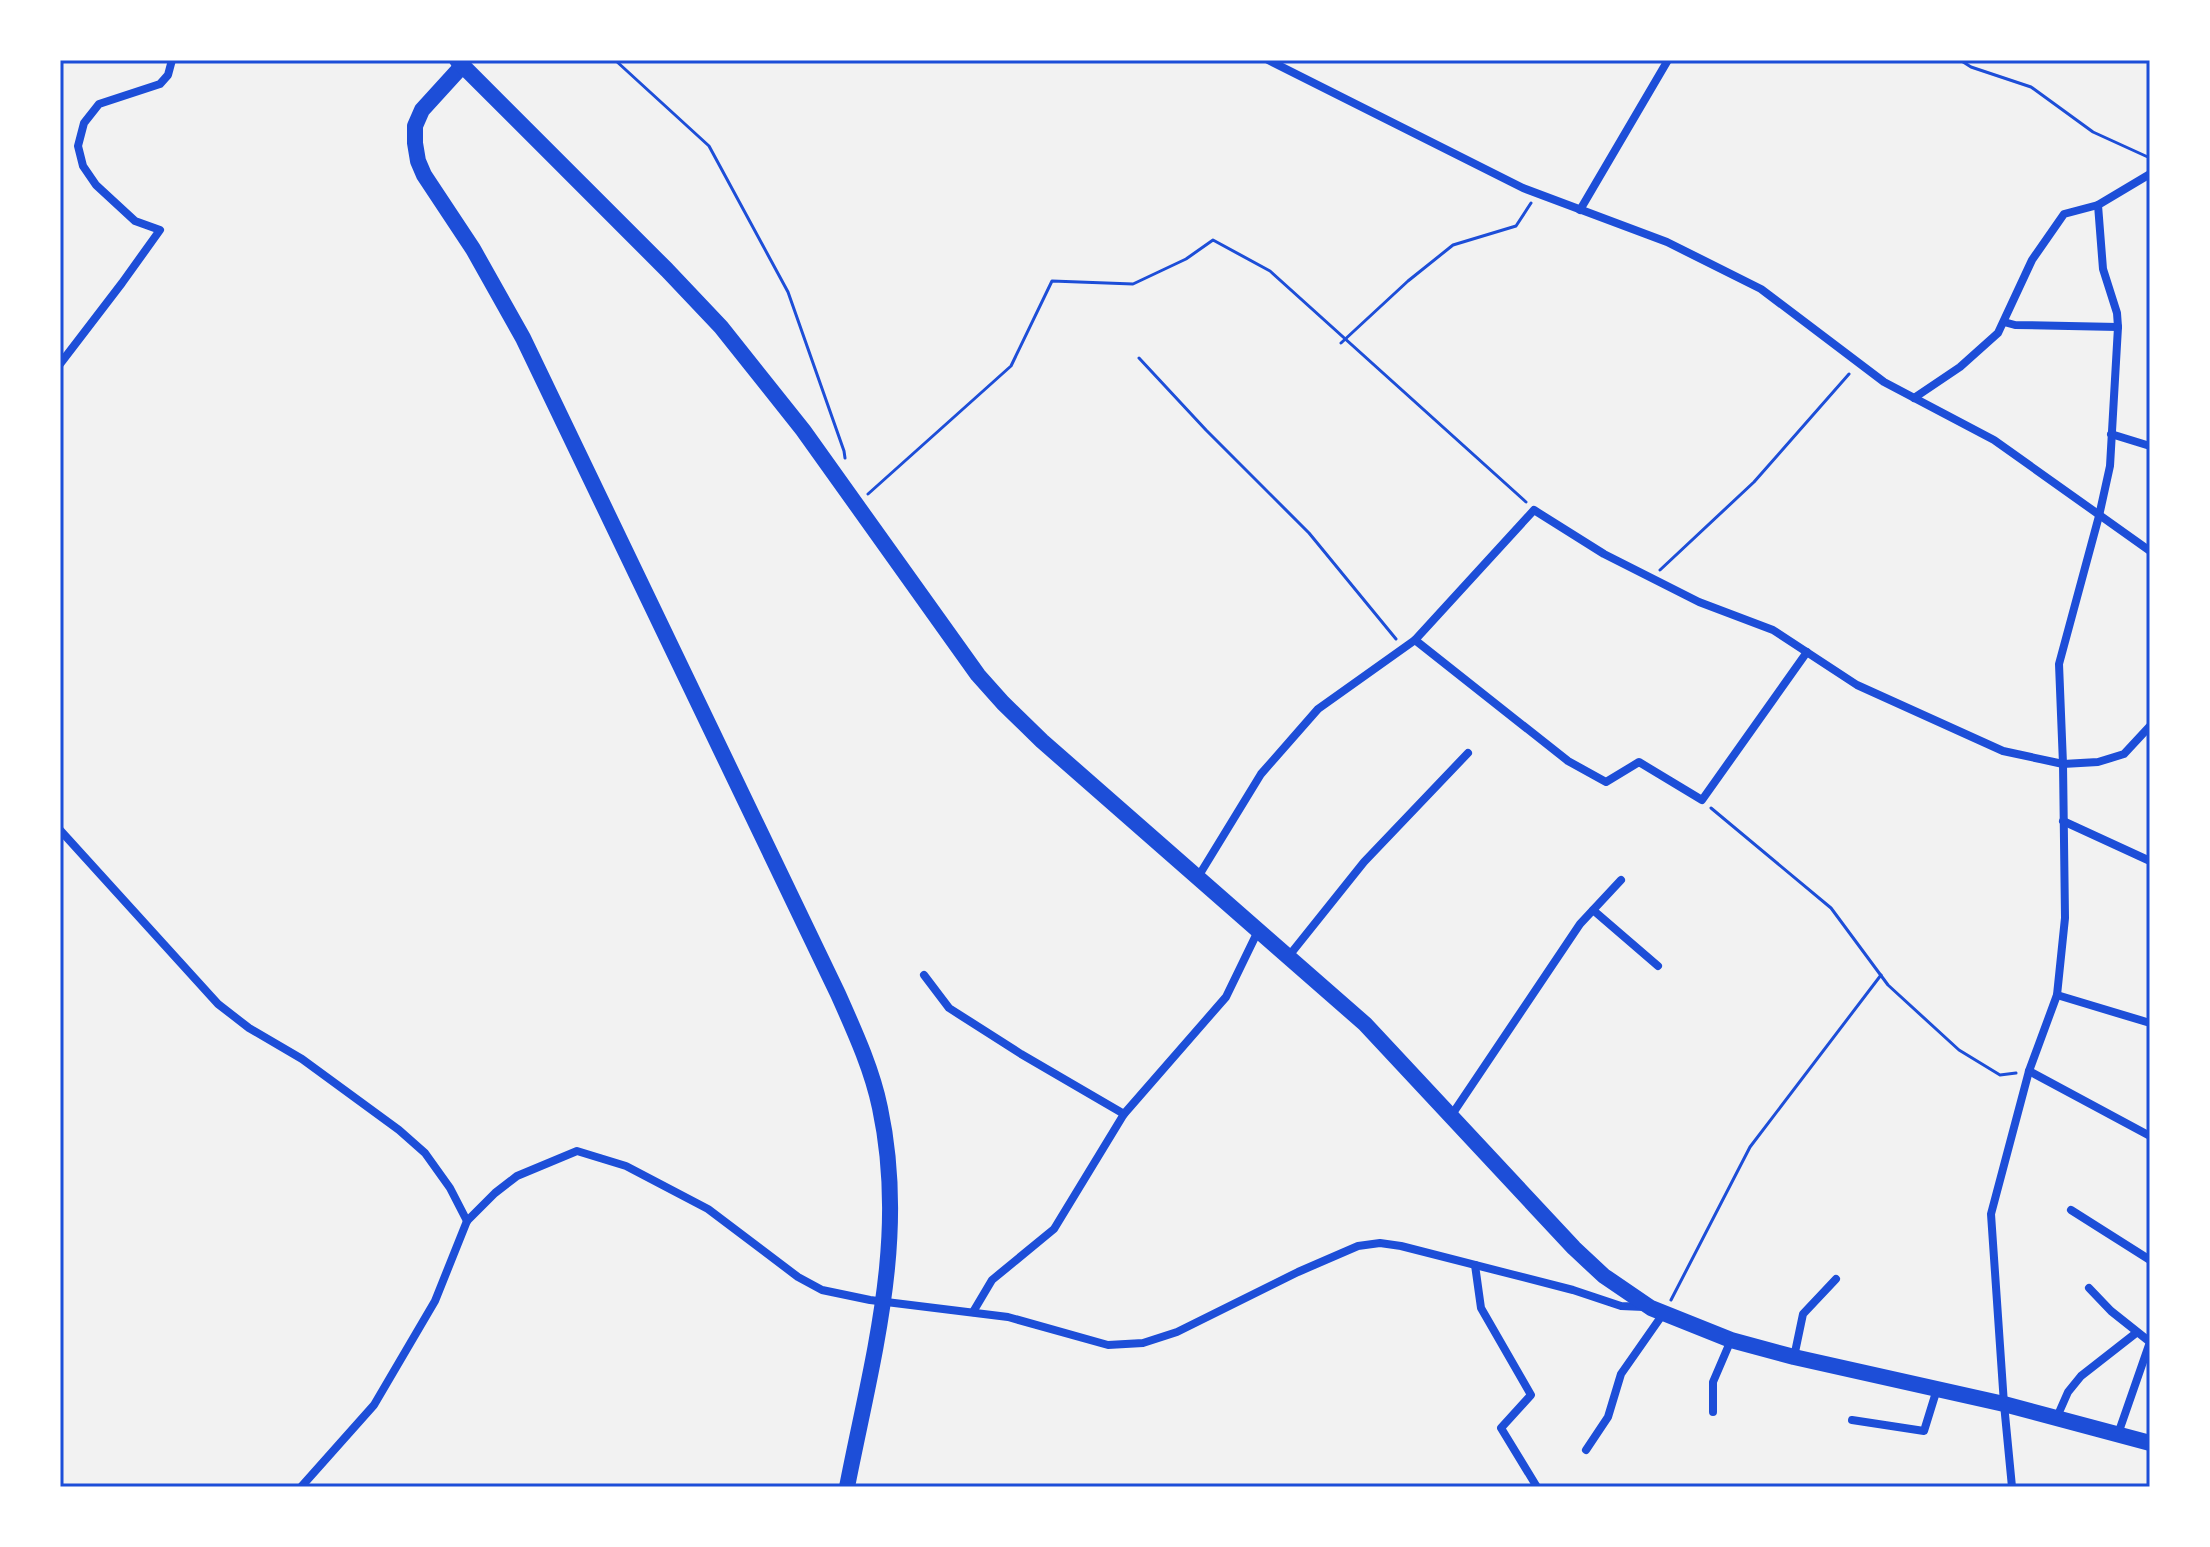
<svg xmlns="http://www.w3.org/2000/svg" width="2210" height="1547" viewBox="0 0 2210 1547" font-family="'Varela Round',sans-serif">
<rect width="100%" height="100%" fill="#f2f2f2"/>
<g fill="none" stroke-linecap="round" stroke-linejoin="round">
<g stroke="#1d4ed8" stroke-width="3">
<polyline points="615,60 709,146 788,292 844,451 845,458"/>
<polyline points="1960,60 1971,67 2031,87 2093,132 2150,158"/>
<polyline points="1341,343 1408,281 1453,245 1516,226 1531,203"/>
<polyline points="1139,358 1206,430 1309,533 1396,639"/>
<polyline points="868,494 1011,366 1052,281 1133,284 1186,259 1213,240 1270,271 1526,502"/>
<polyline points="1660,570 1754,482 1849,374"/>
<polyline points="1711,808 1831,908 1888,985 1959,1050 2000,1075 2016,1073"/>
<polyline points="1671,1300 1750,1147 1881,975"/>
</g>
<g stroke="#1d4ed8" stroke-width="8">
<polyline points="1268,60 1523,188 1667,242 1761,289 1884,382 1994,440 2150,551"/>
<polyline points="1580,210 1668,60"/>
<polyline points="2004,322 2015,325 2118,327"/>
<polyline points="60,364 122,283 160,230 135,221 96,185 83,166 78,146 84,123 99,104 160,84 168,75 172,60"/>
<polyline points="1914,398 1960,367 1998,333 2032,260 2064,214 2098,205"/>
<polyline points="2111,434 2150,446"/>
<polyline points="1415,640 1568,761 1606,782 1639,762 1702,800 1807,652"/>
<polyline points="2063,821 2150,861"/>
<polyline points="60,830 218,1004 249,1028 302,1059 399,1130 425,1153 450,1188 467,1221"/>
<polyline points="1198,877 1261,774 1318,709 1415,640 1534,510 1604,554 1699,602 1773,630 1857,685 2003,751 2063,764 2098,762 2124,754 2150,726"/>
<polyline points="1593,910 1658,966"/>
<polyline points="1288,957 1364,862 1468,753"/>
<polyline points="924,975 949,1008 1021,1054 1124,1114"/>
<polyline points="2057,995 2150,1023"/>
<polyline points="2029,1071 2150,1136"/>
<polyline points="1451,1116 1580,924 1621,880"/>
<polyline points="2071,1210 2150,1260"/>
<polyline points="1475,1265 1481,1308 1531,1395 1501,1428 1537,1487"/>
<polyline points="2089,1288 2111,1311 2150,1342"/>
<polyline points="973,1312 992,1280 1054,1229 1124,1114 1226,997 1258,931"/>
<polyline points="1794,1357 1803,1314 1836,1279"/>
<polyline points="1713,1412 1713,1382 1731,1340"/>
<polyline points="2057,1417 2068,1392 2081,1376 2136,1333"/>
<polyline points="1852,1420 1924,1431 1937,1389"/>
<polyline points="2118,1434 2150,1342"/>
<polyline points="1586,1450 1608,1417 1621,1374 1663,1314"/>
<polyline points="301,1487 374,1405 435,1301 467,1221 495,1193 517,1176 577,1151 626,1166 708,1209 798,1277 822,1290 870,1300 1008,1317 1108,1345 1143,1343 1177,1332 1298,1272 1358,1246 1380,1243 1401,1246 1573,1290 1621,1306 1644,1307"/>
<polyline points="2012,1487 2004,1404 1991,1214 2029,1071 2057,995 2065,918 2063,764 2059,664 2099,516 2110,466 2118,327 2117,313 2103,269 2098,205 2150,174"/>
</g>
<path stroke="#1d4ed8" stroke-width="16" d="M463,65l-41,45 -7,16v17l3,18 6,14 49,74 50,89 315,656c16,36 34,75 42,114 28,131 -8,251 -33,379"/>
<polyline stroke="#1d4ed8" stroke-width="16" points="457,60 667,270 721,327 803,430 978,675 1003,703 1042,741 1365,1024 1574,1248 1604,1276 1651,1308 1731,1340 1794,1357 2004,1404 2150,1443"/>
</g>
<rect width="2210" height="1547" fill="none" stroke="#ffffff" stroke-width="124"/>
<rect x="62" y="62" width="2086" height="1423" fill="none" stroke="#1d4ed8" stroke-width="3"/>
</svg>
